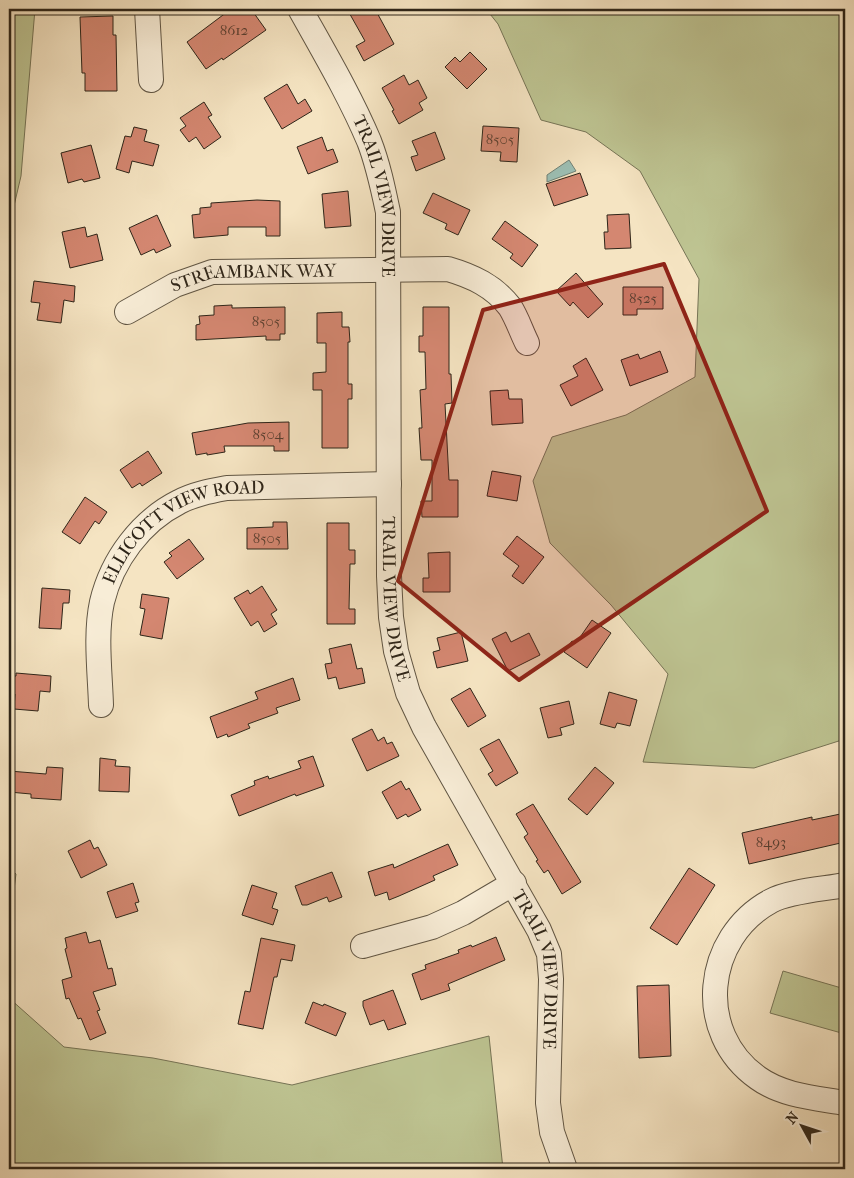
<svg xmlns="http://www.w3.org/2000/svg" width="854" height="1178" viewBox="0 0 854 1178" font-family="'IM FELL French Canon',serif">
<rect width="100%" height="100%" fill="#f5e4c2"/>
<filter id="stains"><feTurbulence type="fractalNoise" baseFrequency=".004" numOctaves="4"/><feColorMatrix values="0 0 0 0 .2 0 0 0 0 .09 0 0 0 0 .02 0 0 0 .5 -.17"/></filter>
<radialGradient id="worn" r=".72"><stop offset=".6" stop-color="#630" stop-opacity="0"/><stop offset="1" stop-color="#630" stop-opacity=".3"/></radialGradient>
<g fill="#bec492" stroke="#767456">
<polygon points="9,9 35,9 21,176 9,227"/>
<polygon points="486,9 845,9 845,739 754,768 643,762 668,674 611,605 550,543 533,481 552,437 626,415 695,377 699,279 640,171 586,132 541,120 498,24"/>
<polygon points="9,867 16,874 9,927"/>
<polygon points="783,971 845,989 845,1034 770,1013"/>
<polygon points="9,998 64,1047 153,1058 292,1085 489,1036 503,1169 9,1169"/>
</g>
<polygon fill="#9cbfb4" stroke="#708176" points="569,160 576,171 547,182 547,175"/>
<g fill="#d48771" stroke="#2e2519">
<polygon points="231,9 251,9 266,30 223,60 222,58 206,69 187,42"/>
<polygon points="347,9 375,9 394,44 364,61 356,46 365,41"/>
<polygon points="113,16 113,35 116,35 117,91 85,91 85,73 82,73 80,17"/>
<polygon points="470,52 487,69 467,89 445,67 455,57 460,62"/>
<polygon points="404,75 409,85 418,80 427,98 419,103 423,110 399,124 392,111 394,110 382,88"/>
<polygon points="287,84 298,104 305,99 312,111 282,129 264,98"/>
<polygon points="204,102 212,115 208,117 221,137 204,149 196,137 189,142 180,130 186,126 180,118"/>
<polygon points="483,126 519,128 517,162 500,161 501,152 481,151"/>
<polygon points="134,127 147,130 144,141 159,145 153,166 132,161 129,173 116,169 125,136 131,137"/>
<polygon points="435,132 445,159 416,171 411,157 418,155 412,141"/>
<polygon points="322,137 327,151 333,149 338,162 308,174 297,147"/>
<polygon points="91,145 100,178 84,182 82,179 68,183 61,153"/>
<polygon points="580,173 588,195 554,206 546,184"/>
<polygon points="348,191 351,226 325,228 322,194"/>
<polygon points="433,193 470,210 458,235 445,229 447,224 423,213"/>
<polygon points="257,200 280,201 280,236 266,236 266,227 228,227 228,235 194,238 192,215 200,214 200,208 211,207 211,203"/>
<polygon points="629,214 631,248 605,249 604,232 608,232 607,215"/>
<polygon points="157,215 171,246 156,253 154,249 141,255 129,228"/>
<polygon points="505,221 538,245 522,267 510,258 513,254 492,239"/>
<polygon points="85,227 87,237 97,234 103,260 70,268 62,232"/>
<polygon points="576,273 603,304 588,318 573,302 570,306 556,291"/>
<polygon points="34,281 75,286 74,302 64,300 61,323 37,320 40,303 31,302"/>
<polygon points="623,287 663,287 663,309 637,309 637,315 623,315"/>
<polygon points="232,305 232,308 285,307 285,334 280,334 280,340 266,340 266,336 196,340 196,325 200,324 199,316 214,315 214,306"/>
<polygon points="423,307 449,307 449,374 451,374 452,403 445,404 449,480 458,480 458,517 422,517 421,501 432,501 432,460 421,460 419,428 422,428 420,390 426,389 425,352 419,352 419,336 423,336"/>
<polygon points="342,312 342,327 349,327 350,342 348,342 348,384 352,384 352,399 348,399 348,448 322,448 322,390 313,390 313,373 326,372 326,343 317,343 317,313"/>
<polygon points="660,351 668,372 630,386 621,360 638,354 640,359"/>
<polygon points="586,358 603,390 571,406 560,385 578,376 573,366"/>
<polygon points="508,390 509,399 522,399 523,423 492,425 490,391"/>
<polygon points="289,422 289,451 274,451 274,446 224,446 225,452 207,455 207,453 196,455 192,433 248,423"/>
<polygon points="148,451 162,473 142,486 140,483 132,488 120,470"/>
<polygon points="492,471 521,476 517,501 487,496"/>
<polygon points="85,497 107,512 99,524 95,521 80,544 62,532"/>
<polygon points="273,522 287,522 288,549 247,549 247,528 273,527"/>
<polygon points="327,523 349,523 349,550 355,550 355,564 350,564 349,609 355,609 355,624 327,624"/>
<polygon points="517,536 544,557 523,584 512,576 519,566 503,554"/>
<polygon points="189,539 204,559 177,579 164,562 172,556 169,553"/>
<polygon points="450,552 450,592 423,592 423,578 429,578 428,553"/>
<polygon points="262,586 277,610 271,614 277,624 264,632 258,621 251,626 234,598 248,590 250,594"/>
<polygon points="42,588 70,590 69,603 63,603 61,629 39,628"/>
<polygon points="142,594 169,598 162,639 140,635 145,609 140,608"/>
<polygon points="592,620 611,633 587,668 564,652 572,641 576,643"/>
<polygon points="461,632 468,661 437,668 433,652 440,650 437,638"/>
<polygon points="506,632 511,642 529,633 540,655 508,671 492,639"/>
<polygon points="351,644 357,669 362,668 365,683 339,689 336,677 328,679 325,664 332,663 329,649"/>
<polygon points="16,673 51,676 50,692 40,691 38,711 14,709 15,694 9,694 9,676 16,676"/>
<polygon points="293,678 300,700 276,708 278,713 248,724 250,728 228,737 227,734 217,738 210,717 258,699 255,692"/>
<polygon points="470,688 486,716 468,727 451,699"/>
<polygon points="609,692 637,700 630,726 617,723 615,728 600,724"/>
<polygon points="569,701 574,724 560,728 562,735 548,738 540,708"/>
<polygon points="372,729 378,741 384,737 387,744 392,742 399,756 367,771 352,739"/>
<polygon points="499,739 518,773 496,786 488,774 493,771 480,749"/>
<polygon points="313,756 324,786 296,796 295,794 239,816 231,795 255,785 254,781 268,776 269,779 301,768 298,761"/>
<polygon points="100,758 116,760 115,766 130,767 129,792 99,791"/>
<polygon points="47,767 63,768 61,800 31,798 31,794 9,792 9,771 46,774"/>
<polygon points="595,767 614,783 587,815 568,799"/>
<polygon points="401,781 406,790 409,788 421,810 408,817 406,814 397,819 382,792"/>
<polygon points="533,804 581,882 562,894 548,870 544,873 536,861 538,860 524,837 528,834 516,814"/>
<polygon points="845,813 845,842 749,864 742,833 812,817 812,820"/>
<polygon points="90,840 94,849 98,847 107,865 81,878 68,851"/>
<polygon points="448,844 458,865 433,876 435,880 399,896 389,900 387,892 375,896 368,872 393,864 394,868"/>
<polygon points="689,868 715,885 677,945 650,928"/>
<polygon points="332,872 342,897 329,902 327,897 307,905 302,905 295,886"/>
<polygon points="133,883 139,902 135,903 138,911 116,918 107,892"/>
<polygon points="252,885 277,893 272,908 278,910 273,925 242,915"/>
<polygon points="86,932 89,943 100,940 108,969 112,968 116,985 93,992 100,1010 97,1011 106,1033 90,1040 81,1018 78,1019 69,998 66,999 62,980 72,977 65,949 67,948 65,938"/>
<polygon points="496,937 505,960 448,984 450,990 421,1000 412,974 426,969 425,965 459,953 458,950 471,945 472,947"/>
<polygon points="261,938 295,945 292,961 281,959 277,977 274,977 263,1029 238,1024 245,991 250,992"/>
<polygon points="669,985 671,1056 639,1058 637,986"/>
<polygon points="393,990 406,1024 388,1030 384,1020 370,1025 363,1006 363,1001"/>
<polygon points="313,1002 323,1006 324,1004 346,1013 336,1036 305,1023"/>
</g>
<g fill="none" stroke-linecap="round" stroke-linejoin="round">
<defs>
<g id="minor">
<polyline points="147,9 151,80"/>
<path id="s1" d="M300,9c24,43 50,87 69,132 9,23 14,47 19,71l1,364 2,41 5,34 12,42 16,34 115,203 10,24 2,25 -3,124 4,29 13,37"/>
<path id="s2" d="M127,312l48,-27 37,-13 236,-3c24,7 46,17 62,38 7,11 11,24 17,36"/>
<path id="s3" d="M101,705c-1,-32 -6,-71 1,-103 10,-42 39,-81 77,-100 15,-8 32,-11 48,-14l162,-4"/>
<path d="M845,885c-20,4 -56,6 -74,16 -67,36 -77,132 -13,177 25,18 58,20 87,25"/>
<polyline points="363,946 432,927 463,913 514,883"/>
</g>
</defs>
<use href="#minor" stroke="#605543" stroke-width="26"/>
<use href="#minor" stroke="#f8edd7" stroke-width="24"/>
</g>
<path fill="#8f2418" fill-opacity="0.2" stroke="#8f2418" stroke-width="4" stroke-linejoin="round" d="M664,264l103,247 -248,169 -121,-99 85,-271z"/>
<g text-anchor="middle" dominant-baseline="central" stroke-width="4.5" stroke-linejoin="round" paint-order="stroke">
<g font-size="15" fill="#583e2f">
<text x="234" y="30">8612</text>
<text x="500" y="139">8505</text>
<text x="643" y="298">8525</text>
<text x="266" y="321">8505</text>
<text x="268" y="434">8504</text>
<text x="267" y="538">8505</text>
<text x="771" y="842">8493</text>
</g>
<g font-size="18" fill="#2e2519" stroke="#f8edd7">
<text stroke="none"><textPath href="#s1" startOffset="205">TRAIL VIEW DRIVE</textPath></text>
<text stroke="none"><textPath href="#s2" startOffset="135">STREAMBANK WAY</textPath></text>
<text stroke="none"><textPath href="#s3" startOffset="222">ELLICOTT VIEW ROAD</textPath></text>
<text stroke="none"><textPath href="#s1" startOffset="610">TRAIL VIEW DRIVE</textPath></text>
<text stroke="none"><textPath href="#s1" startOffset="1015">TRAIL VIEW DRIVE</textPath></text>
</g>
</g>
<rect width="854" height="1178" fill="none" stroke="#f5e4c2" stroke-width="30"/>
<rect x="10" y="10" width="834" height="1158" fill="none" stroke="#2e2519" stroke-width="2.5"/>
<rect x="15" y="15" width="824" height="1148" fill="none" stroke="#2e2519"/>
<g transform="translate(802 1126) rotate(310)" stroke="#f8edd7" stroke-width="4" paint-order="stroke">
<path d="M0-4L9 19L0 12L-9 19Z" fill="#2e2519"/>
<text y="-8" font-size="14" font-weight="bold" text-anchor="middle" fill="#2e2519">N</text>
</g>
<rect width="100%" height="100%" filter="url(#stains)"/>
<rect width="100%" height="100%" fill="url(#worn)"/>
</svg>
